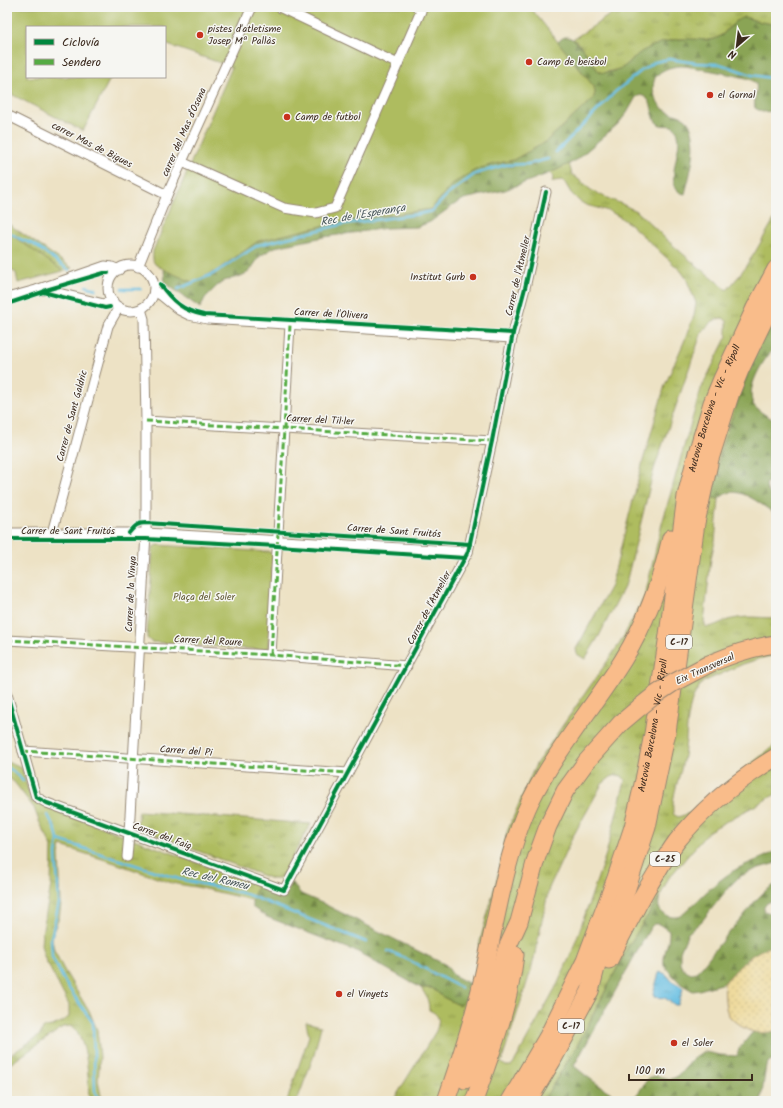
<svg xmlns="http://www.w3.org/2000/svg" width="783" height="1108" viewBox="0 0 783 1108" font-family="Kalam,sans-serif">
<defs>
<pattern id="grass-tufts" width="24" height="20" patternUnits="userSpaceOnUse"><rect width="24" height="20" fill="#aebc5e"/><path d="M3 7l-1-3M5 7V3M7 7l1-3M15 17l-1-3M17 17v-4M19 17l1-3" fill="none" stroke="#8f994d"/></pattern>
<pattern id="forest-firs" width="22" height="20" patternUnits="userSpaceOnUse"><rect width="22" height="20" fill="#8aa455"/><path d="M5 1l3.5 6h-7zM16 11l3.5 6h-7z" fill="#728646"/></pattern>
<pattern id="sand-dots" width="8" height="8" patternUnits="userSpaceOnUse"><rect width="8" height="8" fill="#eeda9e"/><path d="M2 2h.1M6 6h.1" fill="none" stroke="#cdbb88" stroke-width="1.8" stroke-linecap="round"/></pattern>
<pattern id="water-ripples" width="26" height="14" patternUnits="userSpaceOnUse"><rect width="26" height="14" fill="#65bee2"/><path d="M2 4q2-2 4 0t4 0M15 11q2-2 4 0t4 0" fill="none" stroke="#549bb7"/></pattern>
</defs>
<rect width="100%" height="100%" fill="#f6f6f2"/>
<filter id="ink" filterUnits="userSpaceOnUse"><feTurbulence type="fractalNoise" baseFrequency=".025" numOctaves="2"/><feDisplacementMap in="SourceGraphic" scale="8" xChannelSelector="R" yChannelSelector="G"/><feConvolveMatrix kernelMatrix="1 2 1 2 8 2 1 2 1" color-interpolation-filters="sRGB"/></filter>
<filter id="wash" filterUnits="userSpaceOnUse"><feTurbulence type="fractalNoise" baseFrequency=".012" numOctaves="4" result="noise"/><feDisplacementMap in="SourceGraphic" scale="16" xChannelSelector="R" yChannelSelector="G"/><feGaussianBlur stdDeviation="0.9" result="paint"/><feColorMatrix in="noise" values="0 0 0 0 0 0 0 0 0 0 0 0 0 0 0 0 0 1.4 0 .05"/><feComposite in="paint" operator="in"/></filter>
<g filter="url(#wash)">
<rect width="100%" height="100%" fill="#ede2c5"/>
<g fill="url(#grass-tufts)" stroke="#74733e" fill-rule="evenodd">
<path d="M621,7h155v18l-19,-4 -9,-3 -19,9 -6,7 -8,5 -9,1 -28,-1 -14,3 -21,9 -11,8 -6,7 -4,2 -18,5 -5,-1c-8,-11 -15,-25 -26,-33l19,-12z"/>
<path d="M569,164l3,10 19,16 16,8 15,6 16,8 29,28 23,20 37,30 12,-14 15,-22 22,-38v104l-3,-1 -13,21 -38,105 -9,44 -3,8 9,2 -4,42 -4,17 -7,64 2,5c6,0 9,-2 14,-4 6,-3 12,-4 18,-5 13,-2 25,0 38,0v37l-14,3 -19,6 -40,18c-5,6 -10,14 -12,22 -5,17 -4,35 -7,52 -3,19 -13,39 -11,58l5,3 12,-4 86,-69v50l-67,37 -41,48 -8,17 -32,51 -51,99 -34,55h-150l43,-70c4,-11 4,-16 -7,-21 0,-9 -3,-15 -8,-22h11l11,9 16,8 4,-2 3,-5 9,-25 4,-28 17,-62 11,-51 29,-68 84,-121 25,-47 15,-65 22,-78 19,-64 26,-53v-15l-4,-3c-9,0 -17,8 -22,16l-47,135 -28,114 -27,53 -14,23 -8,-5 -1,-5 35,-63 32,-125 22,-76 19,-43 7,-19 3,-7 2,-13 -10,-25 -5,-7 -51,-47 -12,-8 -9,-5 -23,-6 -7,-4 -8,-8 -7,-12 -3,-1 -7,1 -2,2 1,-6 -3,-4zM617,775l5,1 3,4 -1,5 -18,69 -34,98 -15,33 -42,76 -4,5h-5l-5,-3 31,-96 17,-79 23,-50 30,-54 9,-7z"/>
<polygon points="7,223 72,268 63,271 7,232"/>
<path d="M7,762l15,6 9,33 227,84 -6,15 -56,-13 -25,-4 -56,-20 -54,-17 -2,9 2,49 -2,14 -6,14 -1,8 2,10 9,18 27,45 7,17 3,26 -2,24 4,21 -13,-1c-1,-24 0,-56 -17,-74l-9,1 -56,39v-9l33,-22 4,-8c10,0 18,-5 25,-10v-12l-24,-46 -4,-14 1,-10 9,-50 1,-38 -13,-26 -5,-13 -19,-25 -8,-7z"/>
<polygon points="139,811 311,824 280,879 272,879 140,829 137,823"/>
<polygon points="306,1022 321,1026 314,1055 297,1101 287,1101 309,1036"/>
</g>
<g fill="url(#forest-firs)" stroke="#62673a">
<path d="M744,17l13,4 19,4v86l-14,1 -7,-4c-2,-8 3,-16 1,-25l-6,-4c-16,-4 -32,-7 -48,-10 -7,-1 -14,-3 -21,-3 -10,0 -25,5 -27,15 -2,9 0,16 5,23 9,14 26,7 31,21 9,21 0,48 -5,69 -20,-3 -8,-34 -7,-46 1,-4 1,-9 0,-13 -3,-17 -17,-3 -23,-15 -4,-9 -2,-21 -14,-25l-5,2 -9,16 -9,11 -43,37 -25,12 -45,17 -41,9 -12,7 -22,16 -13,5 -30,1 -63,9 -49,10 -15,9 -11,16 -8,4 -17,5 -7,5 -12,12 -5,10 -35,-25 -1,-14 28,13 24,-11 42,-30 85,-20 88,-12 21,-25 25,-15 17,-5 19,-4 31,-17 49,-44 2,-6 -1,-6 -36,-45c2,-2 5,-5 8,-5 11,-1 27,27 33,35 7,2 20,-1 26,-6 6,-4 10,-10 16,-14 16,-9 32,-14 50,-13 8,0 16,2 24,0 13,-5 16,-18 29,-22z"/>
<path d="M773,319l3,1v30h-3c-11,11 -30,42 -18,57 6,6 14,10 21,14v13l-5,6 1,4 4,7v23l-8,7 -2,4 1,5 9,13v12c-6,-5 -12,-9 -18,-13 -13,-8 -27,-16 -39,-3l-9,-2 3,-8 9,-44 38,-105z"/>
<path d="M776,851v12l-17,5 -10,4 -10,5 -11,11 -26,33 -14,12 -8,19v11l2,4 5,4 4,2 5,-1 7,-7 18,-23 21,-24 14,-18 8,-8 12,-8v15l-9,4 -3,4v4l9,3h3v31l-13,5 -22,15 -17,18 -25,7 -6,1 -7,-4 -5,-3 -17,-18c-2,-12 6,-23 5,-35l-10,-7h-5l-4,4 -76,138c10,8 47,39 58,32 8,-4 11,-15 18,-21l6,-1 15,3 5,-2 5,-4 11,-13 10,-8h3l15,3 17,1 2,-7 12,-15 3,-2 22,-1v29h-5l-5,5 -5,36h-218l34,-55 51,-99 32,-51c-1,4 -2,9 -1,12 3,8 15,11 21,8 6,-3 11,-10 16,-14 11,-11 23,-22 36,-30 13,-9 29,-12 44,-21z"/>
<path d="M291,882l10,12 23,10 122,61 7,10 17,9c-2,8 -3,18 -11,21l-16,-8 -11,-9h-11l-43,-24 -20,-12 -91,-35 -15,-10v-7l6,-15 26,10z"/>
</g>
<path fill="url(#sand-dots)" stroke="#94825e" d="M776,945v86c-7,1 -15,3 -22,1 -7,-1 -22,-11 -26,-18 -4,-9 -3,-21 -4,-31 17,-18 27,-32 52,-38z"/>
<g fill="#aebc5e" stroke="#74733e">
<path d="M7,7h523l64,80 1,6 -2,6 -49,44 -31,17 -19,4 -17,5 -25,15 -21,25 -88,12 -85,20 -42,30 -19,9 -5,2c-8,-4 -32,-13 -37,-18 -3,-3 -2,-9 -2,-13l79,-184 -67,-23v-17h-138v50h84l-28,54 -76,-39z"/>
<polygon points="7,232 10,234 63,271 18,283 16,273 7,267"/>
<polygon points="158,545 270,552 273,555 269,648 266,650 151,642 147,638 153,547"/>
</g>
<path fill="url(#water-ripples)" stroke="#507480" d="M661,972c8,3 6,4 11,9 4,3 8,3 11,8l-5,16h-3l-10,-7 -11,-1 -1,-3 6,-21z"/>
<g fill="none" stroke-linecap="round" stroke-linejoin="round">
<g stroke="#65bee2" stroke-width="2.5">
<polyline points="556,152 603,105 615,92 641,71 655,62 669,59 697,63 720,64 752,75 776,79"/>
<polyline points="7,231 20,239 33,244 69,270"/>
<polyline points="86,286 96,289"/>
<polyline points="122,289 141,289"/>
<polyline points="178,289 213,274 258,245 344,224 419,214 432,211 447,195 475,174 505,165 528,164 548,159"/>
<polyline points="7,767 13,771 23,781"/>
<polyline points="48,815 56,831 58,840 56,854 59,903 51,938 52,957 66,984 93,1023 95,1091 99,1101"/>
<polyline points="58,840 179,879 246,894 366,942"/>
<polyline points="388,951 405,958 461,988"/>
<polyline points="569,1098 576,1101"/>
</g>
</g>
</g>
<g filter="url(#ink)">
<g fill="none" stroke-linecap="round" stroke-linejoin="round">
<defs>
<g id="street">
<polyline points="279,7 398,64"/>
<polyline points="7,115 167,195"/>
<polyline points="182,162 284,208 316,213 335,208 421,11 417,7"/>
<circle cx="131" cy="288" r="23"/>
<polyline points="138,267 167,195 252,7"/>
<polyline points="41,290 46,290 104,304 113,301"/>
<polyline points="154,291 162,296 179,310 189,315 207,319 512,338"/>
<polyline points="7,298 36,290 105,266 112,267 119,270"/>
<polyline points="146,421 492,441"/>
<polyline points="7,533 146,533 468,552"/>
<polyline points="52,533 108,326 119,307"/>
<polyline points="7,640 271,655 407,666"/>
<polyline points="271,655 290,325"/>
<polyline points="7,694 36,797 47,803 284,890 468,552 492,441 513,333 525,288 546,192"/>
<polyline points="23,751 348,773"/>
<polyline points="127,857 129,833 146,533 146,421 144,319 141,309"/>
</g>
<g id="highway">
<path d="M709,664c21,-9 44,-17 67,-20"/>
<path d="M609,960c12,-23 24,-47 37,-70 10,-16 19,-33 31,-49 28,-35 61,-61 99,-84"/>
<polyline points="465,1080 483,1032 507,948 519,922 536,859 548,826 565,791 586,762 621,723 640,707"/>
<path d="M446,1101c13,-38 26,-76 35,-115 9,-39 16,-78 26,-117 6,-23 13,-46 23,-67 25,-51 63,-94 93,-142 23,-37 38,-79 48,-122"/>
<path d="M474,1101c17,-47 35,-95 41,-146"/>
<path id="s1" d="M510,1101l38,-65 37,-75 31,-83 17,-51 11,-47 9,-46 15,-99 18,-139 11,-43 15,-50 10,-24 33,-71 21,-39"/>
<polyline points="528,1101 552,1061 590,991 597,964 625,894 647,827 667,732 696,523 710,459 731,392 740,370 763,322 776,296"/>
</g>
</defs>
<use href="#street" stroke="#948672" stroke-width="11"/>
<use href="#highway" stroke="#948672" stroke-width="19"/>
<use href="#street" stroke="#fff" stroke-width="9"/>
<use href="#highway" stroke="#f9bc8a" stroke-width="17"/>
<defs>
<polyline id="highway-bridge" points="640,707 655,695 673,683 709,664"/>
</defs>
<use href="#highway-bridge" stroke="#948672" stroke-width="19" stroke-linecap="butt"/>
<use href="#highway-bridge" stroke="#f9bc8a" stroke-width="17"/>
<g stroke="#55ab43" stroke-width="3" stroke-dasharray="6 3" stroke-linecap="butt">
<polyline points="146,421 492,441"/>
<polyline points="7,640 271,655 407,666"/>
<polyline points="271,655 290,325"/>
<polyline points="23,751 348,773"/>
</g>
<defs>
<g id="cycleway">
<path d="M160,284c12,17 23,27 44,31l309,18"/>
<polyline points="43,292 105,308 110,307"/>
<polyline points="7,304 43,292 46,290 104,273 108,273"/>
<path d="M129,533c6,-7 8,-10 17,-10l324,21"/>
<polyline points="7,539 146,539 277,546 465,558"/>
<polyline points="7,694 36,797 47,803 284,890 468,552 492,441 513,333 525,288 546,192"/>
</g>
</defs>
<use href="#cycleway" stroke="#f6f6f2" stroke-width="6"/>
<use href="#cycleway" stroke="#00873e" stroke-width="4"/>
</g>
</g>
<g fill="#c8321e" stroke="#f6f6f2" stroke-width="1.5">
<circle cx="200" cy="35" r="4"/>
<circle cx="529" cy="62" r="4"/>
<circle cx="710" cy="95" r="4"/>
<circle cx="287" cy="117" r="4"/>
<circle cx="473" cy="277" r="4"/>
<circle cx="339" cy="994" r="4"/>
<circle cx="674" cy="1043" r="4"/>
</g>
<g text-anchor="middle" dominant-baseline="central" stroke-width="3" stroke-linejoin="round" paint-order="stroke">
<g fill="#f6f6f2" stroke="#73675e" stroke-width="1">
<rect x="666" y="635" width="26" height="14" rx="3"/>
<rect x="650" y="852" width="30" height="14" rx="3"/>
<rect x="558" y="1019" width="26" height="14" rx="3"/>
</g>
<g font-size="9" font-weight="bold" fill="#3b2a1e">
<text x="679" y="642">C-17</text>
<text x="665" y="859">C-25</text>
<text x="571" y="1026">C-17</text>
</g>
<g font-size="10" fill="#3b2a1e" stroke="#f6f6f2" text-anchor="start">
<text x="208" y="29">pistes d'atletisme<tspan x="208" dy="12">Josep Mª Pallàs</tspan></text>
<text x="537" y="62">Camp de beisbol</text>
<text x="718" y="95">el Gornal</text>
<text x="295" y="117">Camp de futbol</text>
<text x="465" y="277" text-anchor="end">Institut Gurb</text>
<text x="347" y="994">el Vinyets</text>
<text x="682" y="1043">el Soler</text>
</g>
<g font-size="10" fill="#3b2a1e" stroke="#f6f6f2">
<text transform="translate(184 132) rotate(-66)">carrer del Mas d'Osona</text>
<text transform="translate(92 145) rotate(27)">carrer Mas de Bigues</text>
<text transform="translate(518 276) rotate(-77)">Carrer de l'Atmeller</text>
<text transform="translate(331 314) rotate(3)">Carrer de l'Olivera</text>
<text stroke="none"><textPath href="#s1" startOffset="729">Autovia Barcelona - Vic - Ripoll</textPath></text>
<text transform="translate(72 416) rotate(-75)">Carrer de Sant Galdric</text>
<text transform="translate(320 420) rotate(3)">Carrer del Til·ler</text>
<text x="68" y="531">Carrer de Sant Fruitós</text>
<text transform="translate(394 531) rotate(4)">Carrer de Sant Fruitós</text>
<text transform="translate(131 594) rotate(-87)">Carrer de la Vinya</text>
<text transform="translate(429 608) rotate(-62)">Carrer de l'Atmeller</text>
<text transform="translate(208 641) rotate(3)">Carrer del Roure</text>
<text transform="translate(705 669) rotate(-24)">Eix Transversal</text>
<text stroke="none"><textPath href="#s1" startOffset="405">Autovia Barcelona - Vic - Ripoll</textPath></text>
<text transform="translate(186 751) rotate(4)">Carrer del Pi</text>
<text transform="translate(162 836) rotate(20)">Carrer del Faig</text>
</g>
<g font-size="10" fill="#5e5631" stroke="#f6f6f2">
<text x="204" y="597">Plaça del Soler</text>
</g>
<g font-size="11" font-style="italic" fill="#485659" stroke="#f6f6f2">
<text transform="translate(363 215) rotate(-10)">Rec de l'Esperança</text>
<text transform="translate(215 879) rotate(13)">Rec del Romeu</text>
</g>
</g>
<rect width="783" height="1108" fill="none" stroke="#f6f6f2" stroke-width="24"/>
<rect x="26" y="26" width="140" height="52" fill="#f6f6f2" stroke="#aba49d"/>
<rect x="34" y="39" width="20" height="6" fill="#00873e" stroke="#aba49d"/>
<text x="62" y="46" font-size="12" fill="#3b2a1e">Ciclovía</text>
<rect x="34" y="59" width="20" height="6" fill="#55ab43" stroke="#aba49d"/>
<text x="62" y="66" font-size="12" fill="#3b2a1e">Sendero</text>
<g transform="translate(737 46) rotate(208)" stroke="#f6f6f2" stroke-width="3" paint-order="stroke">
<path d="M0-3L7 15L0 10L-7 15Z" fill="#3b2a1e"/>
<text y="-6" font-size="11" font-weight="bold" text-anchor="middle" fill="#3b2a1e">N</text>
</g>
<path d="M629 1074v6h123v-6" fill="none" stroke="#3b2a1e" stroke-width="2"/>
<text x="635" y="1074" font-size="12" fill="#3b2a1e" stroke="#f6f6f2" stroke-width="3" paint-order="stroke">100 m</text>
</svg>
